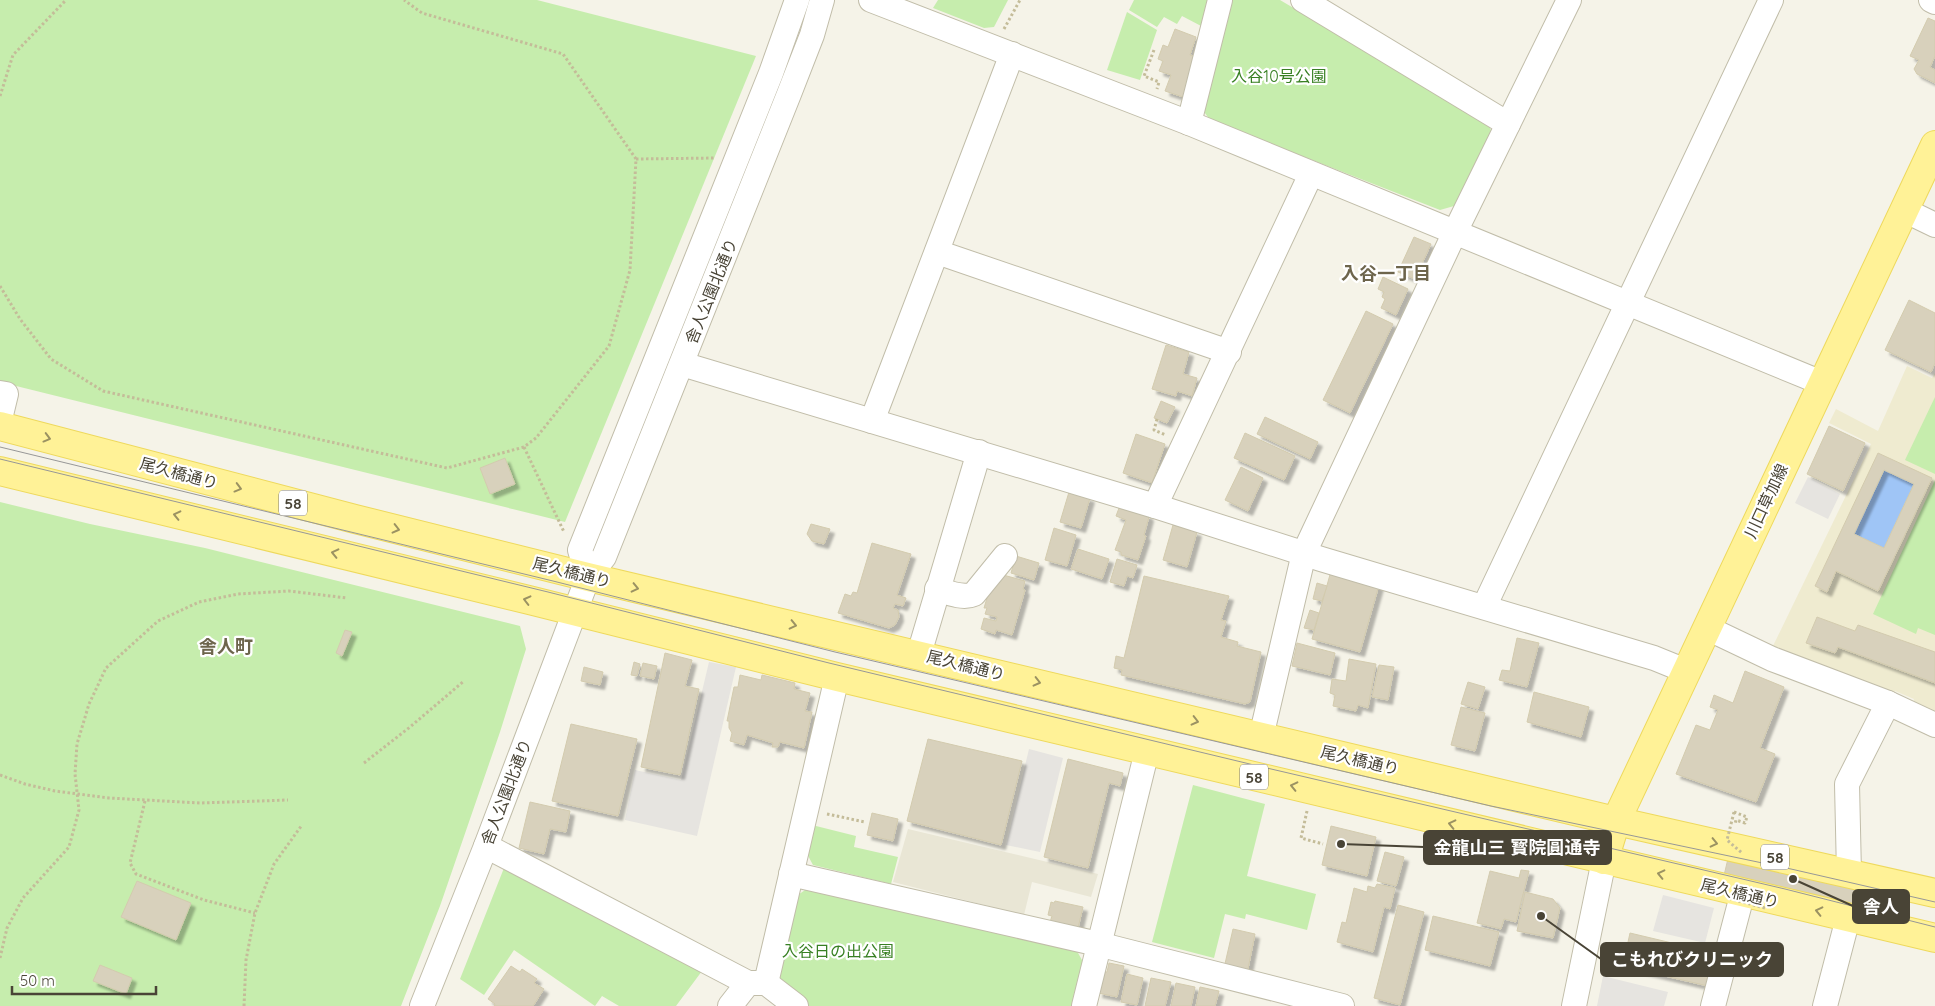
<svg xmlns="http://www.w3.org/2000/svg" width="1935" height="1006" viewBox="0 0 1935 1006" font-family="Quicksand,'Noto Sans JP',sans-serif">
<defs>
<filter id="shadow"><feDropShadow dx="4.5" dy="4.5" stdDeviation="1" flood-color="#0004"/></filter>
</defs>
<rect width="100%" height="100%" fill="#f5f3e8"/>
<polygon fill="#e9e6d5" points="908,829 1098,874 1091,897 1032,882 1024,915 893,882"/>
<polygon fill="#efebd0" points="1907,366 1932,378 1935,373 1935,717 1913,706 1914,699 1895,691 1892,696 1772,648 1871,444 1829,423 1836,409 1878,431"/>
<g fill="#c6edad">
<polygon points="0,0 537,0 756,56 565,522 0,382"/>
<polygon points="938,0 1008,0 994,27 984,28 933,8"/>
<polygon points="1134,0 1210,0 1203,27 1182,16 1177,24 1164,17 1157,27 1129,10"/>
<polygon points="1227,0 1280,0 1488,123 1492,133 1454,206 1440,210 1210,120 1202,109"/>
<polygon points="1127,12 1157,30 1140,80 1107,70"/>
<polygon points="1935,397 1935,474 1905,460"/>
<polygon points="1935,480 1935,635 1918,628 1916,634 1873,614"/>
<polygon points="0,502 90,524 205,548 520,626 526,649 500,732 440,906 401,1006 0,1006"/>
<polygon points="1193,785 1265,804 1247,876 1316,894 1307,930 1246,914 1245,919 1225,914 1214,958 1152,942"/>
<polygon points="812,825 856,836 854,847 898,857 891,884 813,865 806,852"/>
<polygon points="504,868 702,971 676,1006 619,1006 602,996 595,1006 514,950 484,995 460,979"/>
<polygon points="808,888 1077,951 1083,962 1073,1006 802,1006 776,979 795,897"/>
</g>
<g fill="#e6e4e0">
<polygon points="1808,477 1840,494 1828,519 1795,503"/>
<polygon points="709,662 736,667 697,836 625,820 635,770 681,780"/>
<polygon points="1029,749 1063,758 1040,852 1006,845"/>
<polygon points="1663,895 1714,908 1705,943 1653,931"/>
<polygon points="1603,976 1668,992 1664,1006 1597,1006"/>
</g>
<polygon fill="#9fc5f6" points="1884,470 1914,484 1884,548 1854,534"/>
<g fill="#d8d1bc" stroke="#d3cbae" fill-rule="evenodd" filter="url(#shadow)">
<polygon points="1928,18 1935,21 1935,56 1930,67 1935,70 1935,83 1917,74 1914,69 1919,60 1910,56"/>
<polygon points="1175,29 1196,37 1190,55 1197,57 1183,97 1165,91 1171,75 1159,71 1163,61 1158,59 1163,45 1168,47"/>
<polygon points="1414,237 1431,244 1415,279 1398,272"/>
<polygon points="1383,277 1408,289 1396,315 1381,308 1385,299 1382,297 1384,292 1378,289"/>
<polygon points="1909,300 1935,313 1935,363 1931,372 1885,350"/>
<polygon points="1366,311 1393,324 1350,413 1323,400"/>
<polygon points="1166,345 1189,352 1183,374 1197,378 1192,396 1177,391 1176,396 1152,389"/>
<polygon points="1161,401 1175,407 1167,423 1154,418"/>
<polygon points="1265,417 1318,442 1310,459 1257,434"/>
<polygon points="1829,426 1865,443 1843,491 1807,474"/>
<polygon points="1245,433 1295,456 1284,480 1234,458"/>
<polygon points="1136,434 1165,444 1152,483 1123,473"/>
<path d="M1878,453l54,25 -54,113 -42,-20 -9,21 -12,-6zM1884,470l30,14 -30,64 -30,-14z"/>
<polygon points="505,458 515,484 490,494 480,468"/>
<polygon points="1241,467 1263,478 1248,511 1225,500"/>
<polygon points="1069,492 1090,498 1081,528 1060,522"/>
<polygon points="1119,508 1136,513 1136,511 1148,515 1149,517 1144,535 1146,536 1138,560 1121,555 1121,552 1115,550 1126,520 1116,516"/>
<polygon points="811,524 830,529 824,544 812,541 807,534"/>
<polygon points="1173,525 1197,532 1187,567 1163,560"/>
<polygon points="1054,528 1076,535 1067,566 1045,560"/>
<polygon points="872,543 911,554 897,595 906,598 903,606 895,604 893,608 898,610 899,617 895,625 889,628 838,613 845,594 851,596 853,592 857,593"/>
<polygon points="1078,549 1109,559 1102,579 1071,569"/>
<polygon points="1016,556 1039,563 1034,580 1011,573"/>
<polygon points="1117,559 1137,565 1133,578 1127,576 1124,586 1110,582"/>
<polygon points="1331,571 1379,585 1360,652 1312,639"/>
<polygon points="996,573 1025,581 1023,589 1025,590 1012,635 996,630 995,634 981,629 984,618 996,621 997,617 985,614 987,608 984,608 987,598 984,597"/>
<polygon points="1144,576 1229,596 1221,620 1226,621 1221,637 1238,642 1237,646 1261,652 1250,702 1245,704 1121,675 1122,670 1114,668 1116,656 1124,658"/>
<polygon points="1317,583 1327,586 1322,601 1313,599"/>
<polygon points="1310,610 1319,613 1314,630 1304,628"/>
<polygon points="1817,617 1855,631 1858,625 1935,652 1935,683 1838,647 1835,653 1806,643"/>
<polygon points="345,630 352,632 342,656 336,653"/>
<polygon points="1517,638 1539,643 1527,687 1499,680 1502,670 1510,671"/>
<polygon points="1297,643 1335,653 1330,675 1292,666"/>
<polygon points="665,653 692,660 685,686 699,689 680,775 641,767"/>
<polygon points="1349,659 1376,664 1368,708 1358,705 1356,711 1333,706 1335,695 1330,693 1332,679 1346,681"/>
<polygon points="634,662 640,664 637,676 631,675"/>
<polygon points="643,663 657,666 654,679 640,676"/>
<polygon points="1379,665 1394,667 1388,700 1372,697"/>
<polygon points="584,667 603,672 600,685 581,681"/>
<polygon points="1745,671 1784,687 1760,748 1775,754 1756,802 1676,774 1696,725 1710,730 1718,710 1710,707 1714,695 1733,703"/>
<polygon points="740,675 761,680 762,675 795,683 794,689 810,693 805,711 812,712 804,748 780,742 778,747 772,747 773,743 747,735 744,745 730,741 732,733 729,728 729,721 727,721 734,687 738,687"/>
<polygon points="1468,682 1485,687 1478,709 1461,704"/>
<polygon points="1534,692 1589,707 1581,737 1527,722"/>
<polygon points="1461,707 1485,713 1475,751 1451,745"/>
<polygon points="571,724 637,739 618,816 552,801"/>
<polygon points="928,739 1022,761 1001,845 907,821"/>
<polygon points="1068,759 1123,773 1120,786 1109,783 1088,868 1044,857"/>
<polygon points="530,802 570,811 566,832 550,829 544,854 519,848"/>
<polygon points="872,813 898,819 893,841 867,835"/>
<polygon points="1331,826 1376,837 1367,876 1322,865"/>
<polygon points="1730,850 1865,881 1857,916 1722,884"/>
<polygon points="1385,852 1404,857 1396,886 1377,881"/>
<polygon points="1521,870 1529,871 1516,922 1504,919 1501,929 1477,923 1490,871 1519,878"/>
<polygon points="137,881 191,903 176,940 121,917"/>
<polygon points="1377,884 1395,888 1390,909 1384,907 1373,952 1337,942 1342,922 1346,923 1354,888 1367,892 1368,886 1375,888"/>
<polygon points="1525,892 1553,899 1560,908 1553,938 1517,931"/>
<polygon points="1055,901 1083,907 1078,928 1050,922 1052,916 1048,915 1051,902 1054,903"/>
<polygon points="1398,905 1424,912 1400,1005 1374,998"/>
<polygon points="1433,916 1499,932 1490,966 1425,950"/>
<polygon points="1233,929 1255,934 1247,974 1224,968"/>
<polygon points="1630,933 1672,943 1696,945 1720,955 1712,987 1618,965 1622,950 1626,951"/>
<polygon points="1109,963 1124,966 1117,997 1098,993 1103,972 1107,972"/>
<polygon points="100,965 132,978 126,994 93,981"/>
<polygon points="511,966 520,972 522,969 537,979 534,983 544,989 533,1006 494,1006 495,1004 488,999"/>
<polygon points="1127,974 1143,978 1137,1005 1121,1002"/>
<polygon points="1151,978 1171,982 1165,1006 1145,1006"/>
<polygon points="1176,983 1195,987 1191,1006 1171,1006"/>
<polygon points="1200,987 1219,991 1215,1006 1196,1006"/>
</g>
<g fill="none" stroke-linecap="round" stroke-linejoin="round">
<defs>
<g id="minor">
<polyline points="871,0 1189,123 1822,383"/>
<polyline points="1303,0 1508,124"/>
<polyline points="1931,0 1935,2"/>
<polyline points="1189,123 1220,0"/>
<polyline points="1904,210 1935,225"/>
<polyline points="937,252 1229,352"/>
<polyline points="682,364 1155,506 1321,559 1654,658 1686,671"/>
<polyline points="0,393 6,394 0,419"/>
<polyline points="872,421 1012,54"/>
<polyline points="1155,506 1311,174"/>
<polyline points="588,577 580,550 771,73 797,0"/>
<path d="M937,589c12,4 26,10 37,5l31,-38"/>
<polyline points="1484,607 1771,0"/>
<polyline points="1707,628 1772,659 1888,703 1935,725"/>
<polyline points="919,654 979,452"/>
<polyline points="1261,737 1304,553 1455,232 1569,0"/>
<polyline points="486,846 748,983 766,983 796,1006"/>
<polyline points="791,874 1098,944 1342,1006"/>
<polyline points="1849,874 1847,784 1888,703"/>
<polyline points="766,983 837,677"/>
<polyline points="422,1006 486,846 588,577 604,557 789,94 812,35 822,0"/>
<polyline points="730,1006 748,983"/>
<polyline points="1084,1006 1147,751"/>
<polyline points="1574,1006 1604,860"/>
<polyline points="1713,1006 1739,907"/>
<polyline points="1825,1006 1848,918"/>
</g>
<g id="major">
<polyline points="0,426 355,519 588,577 1616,821 1935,893"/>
<polyline points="0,471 529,600 837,677 1935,938"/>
<polyline points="1604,860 1616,821 1935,145"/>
</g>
</defs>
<use href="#minor" stroke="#c1bda9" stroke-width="26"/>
<use href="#major" stroke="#eed95d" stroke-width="30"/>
<g stroke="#c4bc99" stroke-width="3" stroke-dasharray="2.5 2.5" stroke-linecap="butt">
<polyline points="1004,29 1020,0"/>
<polyline points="1154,50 1144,76 1159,82 1157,89"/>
<polyline points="0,96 13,55 66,0"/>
<polyline points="636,159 716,158"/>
<polyline points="0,286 20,319 51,359 103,391 447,468 524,447 536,438 609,346 630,270 636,159 563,54 422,13 404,0"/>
<polyline points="1157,419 1154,430 1166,435"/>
<polyline points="524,447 564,532"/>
<polyline points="364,763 410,727 464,681"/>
<polyline points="0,775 25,784 55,791 109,798 200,803 288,800"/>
<polyline points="145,801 130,863 136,874 204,900 255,913"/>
<polyline points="1307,811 1301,838 1323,844"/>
<polyline points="1734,812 1747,817 1745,823 1736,820 1735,824"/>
<polyline points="827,814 865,822"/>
<polyline points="0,958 7,928 23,898 69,847 79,810 75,774 77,744 89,704 106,668 158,621 199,602 238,594 289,591 347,598"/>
<polyline points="244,1006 246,960 255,913 274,864 302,825"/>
</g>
<use href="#minor" stroke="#fff" stroke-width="24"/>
<use href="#major" stroke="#fff297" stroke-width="28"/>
<g stroke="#979797" stroke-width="1">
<polyline points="0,447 553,581 835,652 1491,806 1791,869 1935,902"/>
<polyline points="0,459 548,592 829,663 1254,765 1785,889 1935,927"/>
</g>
<g stroke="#c4bc99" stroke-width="3" stroke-dasharray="2.5 2.5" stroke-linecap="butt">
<polyline points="1734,812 1727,840 1742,853"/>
<polyline points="1734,887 1731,899 1765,908"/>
</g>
</g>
<defs><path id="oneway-chevron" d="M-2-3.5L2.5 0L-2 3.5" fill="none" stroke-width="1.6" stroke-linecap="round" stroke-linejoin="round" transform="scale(1.25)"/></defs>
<g stroke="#9b9262">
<use href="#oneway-chevron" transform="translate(47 438) rotate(15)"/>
<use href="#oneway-chevron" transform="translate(238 488) rotate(15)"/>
<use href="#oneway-chevron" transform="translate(177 515) rotate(-167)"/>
<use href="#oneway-chevron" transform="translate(396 529) rotate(14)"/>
<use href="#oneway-chevron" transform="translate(335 553) rotate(-167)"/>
<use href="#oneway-chevron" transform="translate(635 588) rotate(13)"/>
<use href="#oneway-chevron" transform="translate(527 600) rotate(-166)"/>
<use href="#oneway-chevron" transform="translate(793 625) rotate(13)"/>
<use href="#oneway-chevron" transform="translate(1037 682) rotate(14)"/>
<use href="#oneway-chevron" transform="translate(1195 721) rotate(14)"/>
<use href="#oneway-chevron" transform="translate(1294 786) rotate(-167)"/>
<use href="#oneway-chevron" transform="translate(1452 824) rotate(-167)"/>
<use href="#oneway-chevron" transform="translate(1714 843) rotate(13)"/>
<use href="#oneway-chevron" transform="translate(1661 874) rotate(-167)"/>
<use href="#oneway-chevron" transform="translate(1819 911) rotate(-167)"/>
</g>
<g text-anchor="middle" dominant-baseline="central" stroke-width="4.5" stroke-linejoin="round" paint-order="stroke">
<g fill="#fff" stroke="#807c72" stroke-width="1">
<rect x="279" y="490.5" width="28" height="25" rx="4"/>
<rect x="1240" y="764.5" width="28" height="25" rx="4"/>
<rect x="1761" y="844.5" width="28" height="25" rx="4"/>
</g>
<g font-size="15" font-weight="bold" fill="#494436">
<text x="293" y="503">58</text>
<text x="1254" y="777">58</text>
<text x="1775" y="857">58</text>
</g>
<g font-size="16" fill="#388023" stroke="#fff">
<text x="1279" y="76">入谷10号公園</text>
<text x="838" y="951">入谷日の出公園</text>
</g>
<g font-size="16" fill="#494436" stroke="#fff">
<text transform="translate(711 291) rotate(-68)">舎人公園北通り</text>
<text transform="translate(179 473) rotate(15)">尾久橋通り</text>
<text transform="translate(1766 501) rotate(-65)">川口草加線</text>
<text transform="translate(572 572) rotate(14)">尾久橋通り</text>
<text transform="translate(966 665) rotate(14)">尾久橋通り</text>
<text transform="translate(1360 760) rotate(13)">尾久橋通り</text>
<text transform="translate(506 792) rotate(-69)">舎人公園北通り</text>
<text transform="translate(1740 893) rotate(13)">尾久橋通り</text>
</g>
<g font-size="18" font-weight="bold" fill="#6d654c" stroke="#fff">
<text x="1386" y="273">入谷一丁目</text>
<text x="226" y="646">舎人町</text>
</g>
</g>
<path fill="none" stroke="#494436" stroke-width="2" d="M1341 844L1424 847M1793 879L1853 906M1541 916L1601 959"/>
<g fill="#494436" stroke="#fff" stroke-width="2">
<circle cx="1341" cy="844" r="5"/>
<circle cx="1793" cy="879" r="5"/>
<circle cx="1541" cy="916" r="5"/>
</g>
<g fill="#494436" stroke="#494436" stroke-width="2">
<rect x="1424" y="831" width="187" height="33" rx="5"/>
<rect x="1853" y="890" width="56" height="33" rx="5"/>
<rect x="1601" y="943" width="182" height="33" rx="5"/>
</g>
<g font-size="18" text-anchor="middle" font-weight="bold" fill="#fff">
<text x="1517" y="854">金龍山三 寳院圓通寺</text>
<text x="1881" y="913">舎人</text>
<text x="1692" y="966">こもれびクリニック</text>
</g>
<path d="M12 986v8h144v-8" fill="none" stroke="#494436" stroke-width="2.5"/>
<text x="20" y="986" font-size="15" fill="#494436" stroke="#ffffff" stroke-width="4" paint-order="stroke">50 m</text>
</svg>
